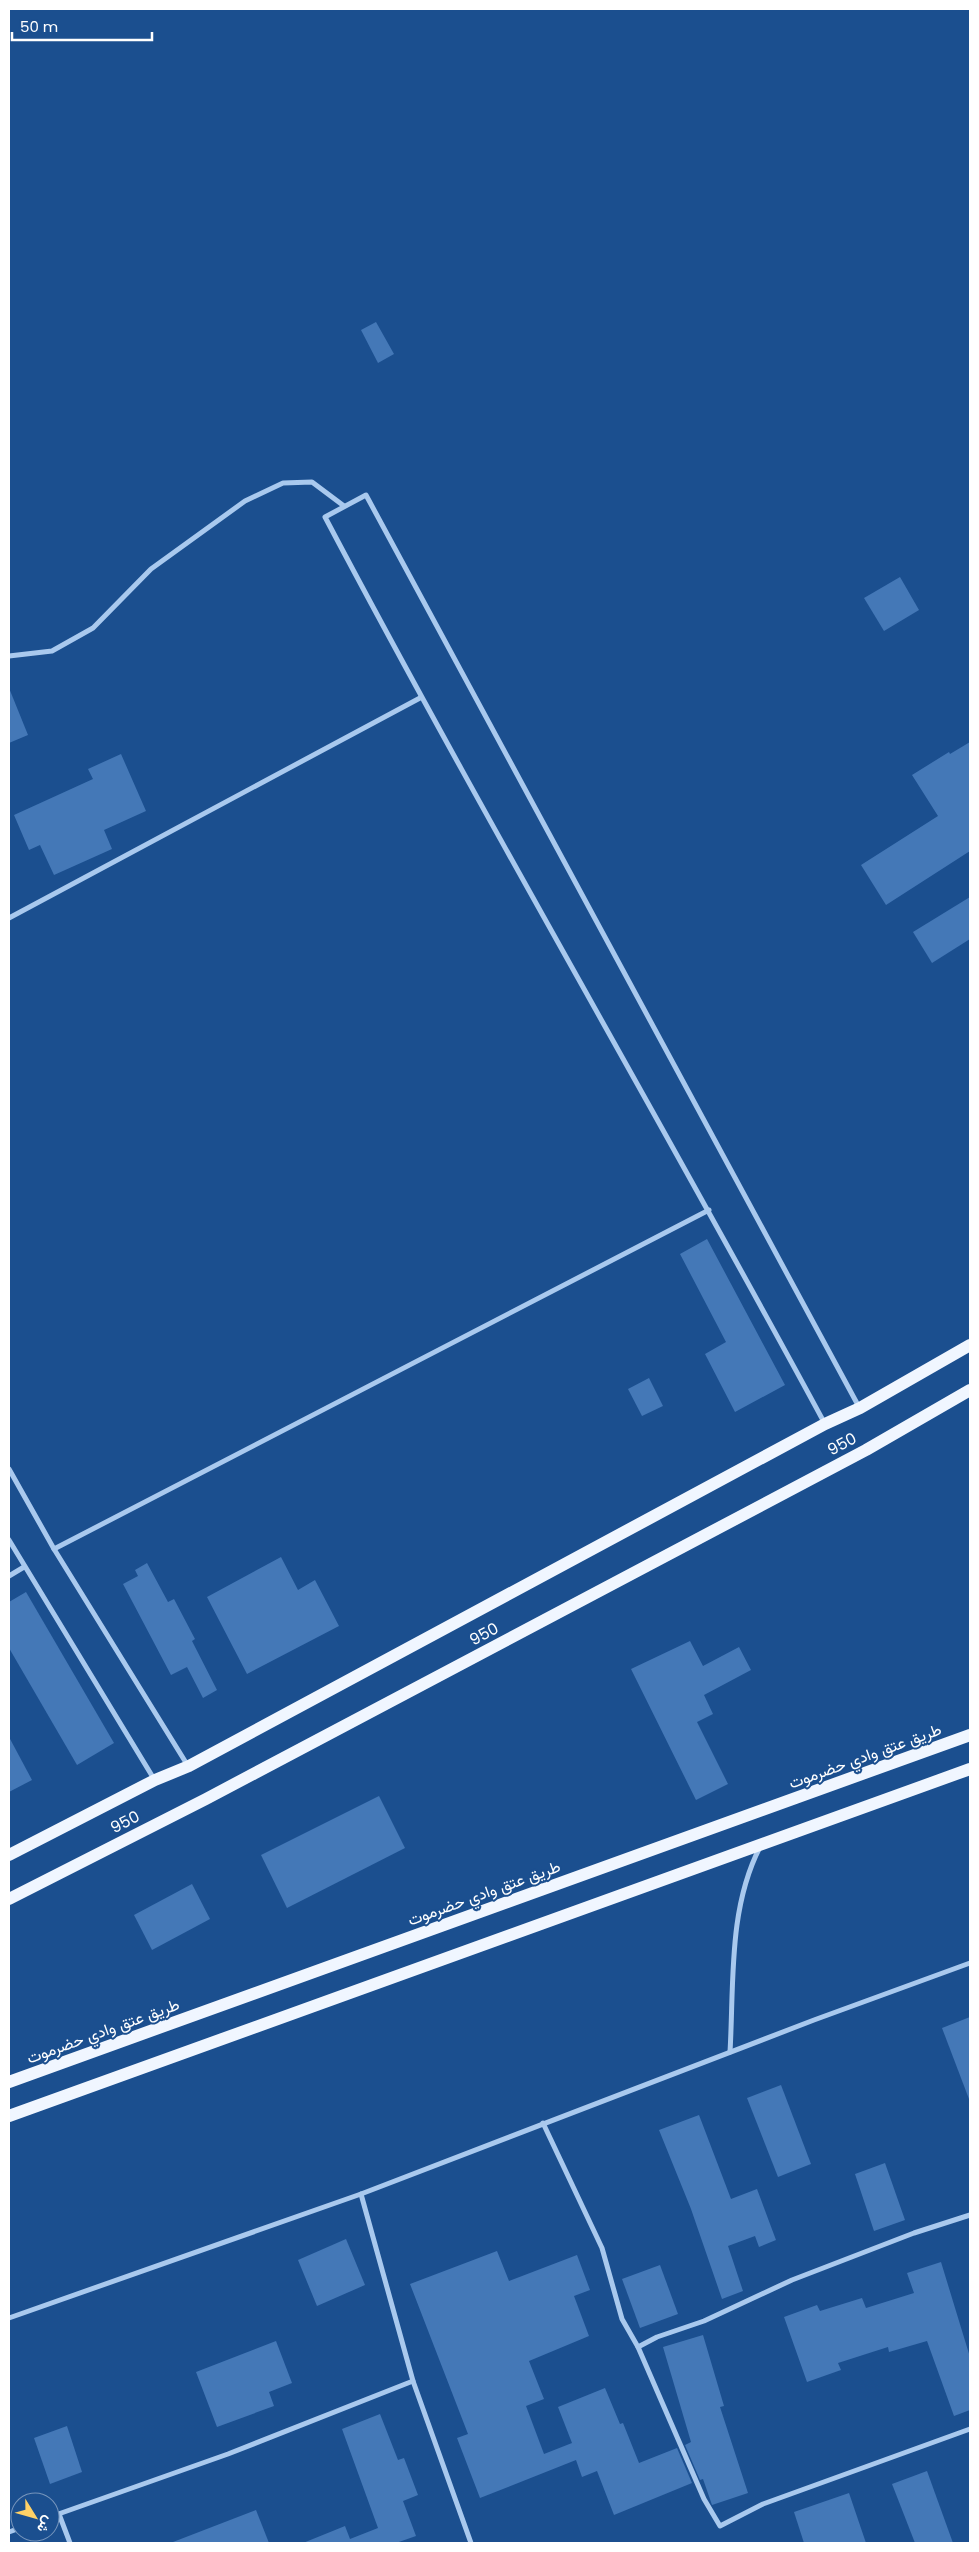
<svg xmlns="http://www.w3.org/2000/svg" width="979" height="2552" viewBox="0 0 979 2552" font-family="Poppins,Vazirmatn,sans-serif">
<rect width="100%" height="100%" fill="#1b4f8f"/>
<g fill="#4478b7">
<polygon points="376,322 394,354 378,363 361,330"/>
<polygon points="900,577 919,610 884,631 864,598"/>
<polygon points="9,688 28,735 9,743"/>
<polygon points="970,742 970,851 886,905 861,865 938,816 912,775 949,752 950,754"/>
<polygon points="121,754 146,811 104,830 112,849 54,875 40,845 29,850 14,815 93,779 88,769"/>
<polygon points="970,897 970,939 932,963 913,932"/>
<polygon points="707,1239 785,1385 735,1412 705,1354 726,1342 680,1254"/>
<polygon points="649,1378 663,1406 642,1416 628,1389"/>
<polygon points="281,1557 298,1590 315,1580 339,1626 247,1674 207,1597"/>
<polygon points="147,1563 168,1602 174,1599 195,1639 192,1641 217,1690 203,1698 187,1667 171,1675 123,1584 138,1576 135,1570"/>
<polygon points="26,1592 114,1743 77,1765 9,1648 9,1602"/>
<polygon points="690,1641 703,1666 739,1647 751,1670 704,1695 713,1714 697,1722 728,1784 696,1800 631,1669"/>
<polygon points="9,1737 32,1780 9,1792"/>
<polygon points="379,1796 405,1848 287,1908 261,1855"/>
<polygon points="192,1884 210,1919 152,1950 134,1915"/>
<polygon points="970,2017 970,2099 969,2099 942,2028"/>
<polygon points="781,2085 811,2164 778,2177 747,2098"/>
<polygon points="699,2115 731,2199 757,2189 776,2240 759,2247 755,2236 728,2246 743,2291 722,2299 691,2209 659,2130"/>
<polygon points="885,2163 905,2220 874,2231 855,2174"/>
<polygon points="346,2239 365,2285 317,2306 298,2260"/>
<polygon points="497,2251 509,2281 577,2255 590,2290 574,2296 589,2336 529,2361 544,2399 526,2406 544,2454 572,2443 558,2407 605,2388 620,2424 623,2423 639,2463 677,2448 692,2483 614,2515 597,2471 582,2477 576,2460 480,2498 457,2438 468,2434 410,2284"/>
<polygon points="941,2262 970,2357 970,2410 954,2416 927,2341 889,2352 888,2347 838,2363 841,2370 807,2382 784,2317 817,2305 820,2311 862,2298 866,2308 914,2293 907,2273"/>
<polygon points="660,2265 678,2314 640,2328 622,2279"/>
<polygon points="703,2335 724,2406 720,2407 748,2493 712,2505 703,2479 700,2480 685,2445 691,2442 663,2347"/>
<polygon points="276,2341 292,2383 269,2392 274,2406 217,2427 196,2372"/>
<polygon points="380,2414 398,2460 404,2458 418,2495 403,2501 416,2536 396,2543 303,2543 345,2526 350,2539 378,2528 342,2429"/>
<polygon points="67,2426 82,2472 50,2484 34,2438"/>
<polygon points="927,2471 953,2543 915,2543 892,2484"/>
<polygon points="849,2493 866,2543 804,2543 794,2512"/>
<polygon points="256,2510 269,2543 173,2543 173,2542"/>
</g>
<g fill="none" stroke-linecap="round" stroke-linejoin="round">
<g stroke="#a9c9ee" stroke-width="5">
<polyline points="9,656 52,651 93,628 151,569 245,501 283,483 312,482 344,506"/>
<polyline points="9,918 420,698"/>
<path d="M825,1424c-164,-304 -339,-602 -500,-907l41,-22 493,912"/>
<polyline points="9,1469 54,1549 188,1766"/>
<polyline points="9,1540 154,1779"/>
<polyline points="54,1549 709,1210"/>
<polyline points="9,1576 24,1567"/>
<path d="M730,2052c4,-68 -2,-143 30,-205"/>
<polyline points="543,2123 602,2248 622,2319 638,2347 657,2337 704,2321 792,2280 914,2233 970,2215"/>
<polyline points="361,2194 413,2381 471,2543"/>
<polyline points="9,2318 361,2194 814,2020 970,1963"/>
<polyline points="638,2347 704,2499 720,2526 763,2504 970,2429"/>
<polyline points="59,2514 70,2543"/>
<polyline points="50,2517 228,2454 413,2381"/>
<polyline points="9,2532 20,2528"/>
</g>
<g stroke="#f0f6ff" stroke-width="12">
<polyline points="9,1855 155,1780 189,1766 825,1424 860,1408 970,1345"/>
<polyline points="9,1899 206,1799 866,1450 970,1390"/>
<polyline points="9,2082 970,1735"/>
<polyline points="9,2116 970,1769"/>
</g>
</g>
<g text-anchor="middle" dominant-baseline="central" stroke-width="4" stroke-linejoin="round" paint-order="stroke">
<g font-size="16" fill="#fff" stroke="#1b4f8f">
<text transform="translate(842 1444) rotate(-28)">950</text>
<text transform="translate(484 1634) rotate(-28)">950</text>
<text transform="translate(865 1756) rotate(-20)">طريق عتق وادي حضرموت</text>
<text transform="translate(125 1822) rotate(-27)">950</text>
<text transform="translate(484 1893) rotate(-20)">طريق عتق وادي حضرموت</text>
<text transform="translate(103 2031) rotate(-20)">طريق عتق وادي حضرموت</text>
</g>
</g>
<rect width="979" height="2552" fill="none" stroke="#ffffff" stroke-width="20"/>
<g transform="translate(35 2517) rotate(127)"><circle r="24" fill="#1b4f8f" stroke="#7695bc"/>
<path d="M0-4L9 19L0 12L-9 19Z" fill="#ffd166"/>
<text y="-8" font-size="14" font-weight="bold" text-anchor="middle" fill="#ffffff">ش</text>
</g>
<path d="M12 32v8h140v-8" fill="none" stroke="#ffffff" stroke-width="2.5"/>
<text x="20" y="32" font-size="15" fill="#ffffff" stroke="#1b4f8f" stroke-width="4" paint-order="stroke">50 m</text>
</svg>
